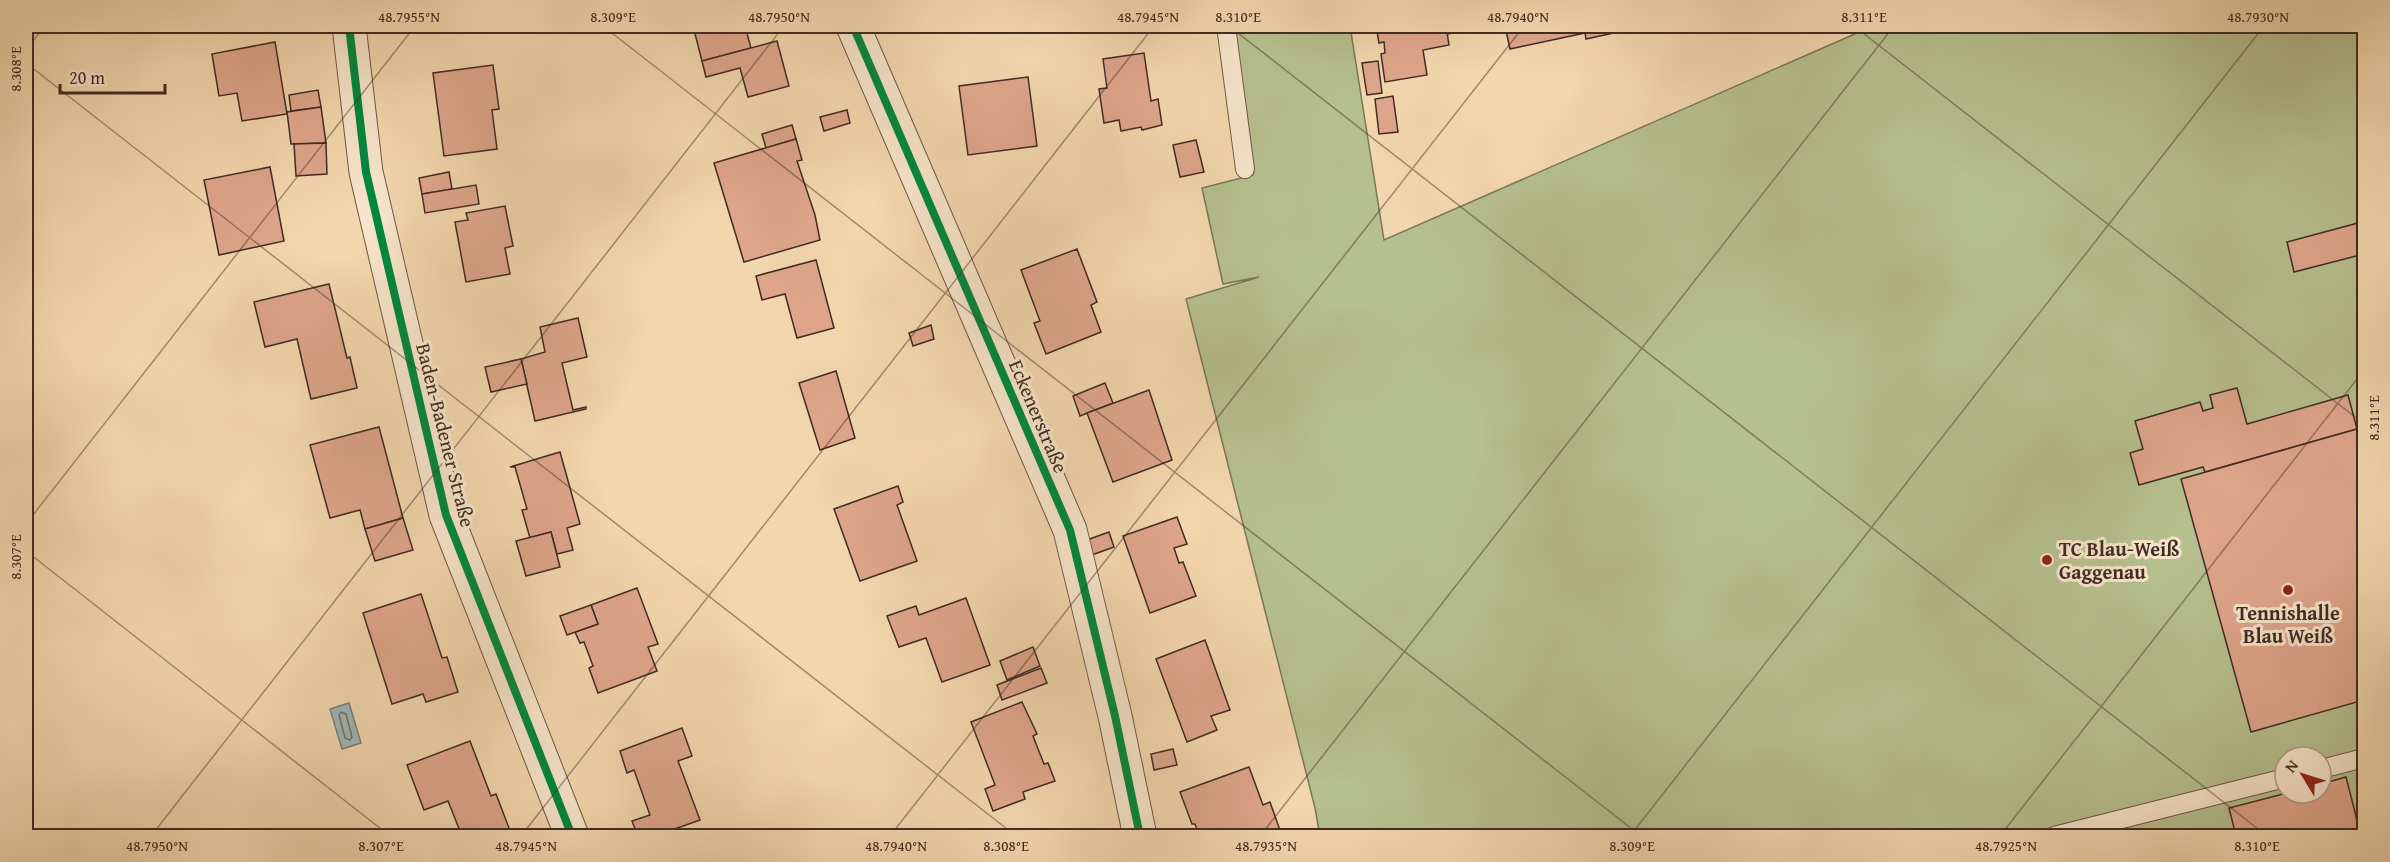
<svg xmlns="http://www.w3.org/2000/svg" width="2390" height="862" viewBox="0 0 2390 862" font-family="'Gentium Book Plus',serif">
<rect width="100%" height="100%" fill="#f2d6ad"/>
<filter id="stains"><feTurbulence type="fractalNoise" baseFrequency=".00333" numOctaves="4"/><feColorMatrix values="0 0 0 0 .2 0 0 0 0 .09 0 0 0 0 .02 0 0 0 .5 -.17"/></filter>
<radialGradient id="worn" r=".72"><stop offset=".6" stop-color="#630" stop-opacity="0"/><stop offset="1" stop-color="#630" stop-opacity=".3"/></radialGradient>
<path fill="#b6bf8e" stroke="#7c7558" stroke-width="1.5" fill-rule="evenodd" d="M1226,26h124l34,214 489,-214h491v810h-1044l-5,-28 -129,-509 73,-22 -36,7 -21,-96 51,-13zM2285,757h36v36h-36z"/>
<polygon fill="#9fb6b5" stroke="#797e7b" stroke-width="1.5" points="349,703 361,743 342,749 330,709"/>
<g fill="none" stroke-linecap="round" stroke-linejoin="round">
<polygon stroke="#70706c" stroke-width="1.5" points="341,712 346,714 352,737 350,740 345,738 339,715"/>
</g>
<g fill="#dea58b" stroke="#412b23" stroke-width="1.5">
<polygon points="693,26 745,26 751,48 702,61"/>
<polygon points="1376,26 1446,26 1449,45 1423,50 1427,75 1385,82 1381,54 1385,53 1384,42 1379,43"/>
<polygon points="1446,26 1479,26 1479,29 1448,34"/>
<polygon points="1505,26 1613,26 1614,33 1586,39 1585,33 1510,49"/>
<polygon points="777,41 789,86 748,97 740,68 706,77 702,61"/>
<polygon points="275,42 287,114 242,121 237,93 219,96 212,54"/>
<polygon points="1144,53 1151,101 1158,99 1162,125 1142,130 1141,127 1121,131 1119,120 1104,123 1099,89 1107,88 1103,59"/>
<polygon points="1378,61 1382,93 1367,95 1362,63"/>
<polygon points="493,65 499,109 492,110 497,149 444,156 433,73"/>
<polygon points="1028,77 1037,146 968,155 959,86"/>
<polygon points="318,90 321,107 291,111 289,95"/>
<polygon points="1393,96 1398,132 1379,134 1375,99"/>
<polygon points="321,107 326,143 291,144 287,112"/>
<polygon points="847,110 850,123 824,131 820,117"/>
<polygon points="792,125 796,139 766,148 762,134"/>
<polygon points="796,139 802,160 797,161 815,215 820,240 744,262 714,163"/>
<polygon points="1196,140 1204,172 1180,177 1173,145"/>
<polygon points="326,143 327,174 296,176 294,144"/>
<polygon points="270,167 284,241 219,255 204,180"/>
<polygon points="449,172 452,189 422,194 419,178"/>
<polygon points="476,185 479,204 425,213 422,194"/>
<polygon points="505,206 513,246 505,248 510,274 466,282 455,222 468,220 466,213"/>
<polygon points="2358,223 2364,254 2294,272 2287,242"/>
<polygon points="1077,249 1097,302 1091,305 1101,332 1046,354 1034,323 1040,321 1021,270"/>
<polygon points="816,260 834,328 797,338 785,294 762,300 756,276"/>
<polygon points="329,284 347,358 350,357 357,388 311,399 297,339 265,347 254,302"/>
<polygon points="578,318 587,357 562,363 573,410 586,407 586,409 535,421 521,359 545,352 540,327"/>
<polygon points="931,325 934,339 913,346 909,333"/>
<polygon points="521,359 527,384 491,392 485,367"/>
<polygon points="836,371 855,438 820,450 799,383"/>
<polygon points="1105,383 1113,403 1080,416 1073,396"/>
<polygon points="2237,388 2247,424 2348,395 2357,429 2205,472 2203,467 2139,485 2130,453 2143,449 2135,421 2200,402 2203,411 2213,408 2210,395"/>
<polygon points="1149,390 1172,460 1113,482 1087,413"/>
<polygon points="379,427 403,518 365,529 360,510 330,518 310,445"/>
<polygon points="2364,427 2364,700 2251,732 2181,479"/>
<polygon points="560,452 580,524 567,528 573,550 557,554 551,532 530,538 522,510 527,509 515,467 510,467"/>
<polygon points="898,486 903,502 897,505 917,561 860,581 834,509"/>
<polygon points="1177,517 1187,544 1174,548 1179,563 1183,562 1196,596 1150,613 1123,536"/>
<polygon points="403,518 413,550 375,561 365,529"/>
<polygon points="551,532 560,567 526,576 516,541"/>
<polygon points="1109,532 1114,547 1089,556 1084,541"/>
<polygon points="637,588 658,644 648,647 657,671 598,693 589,668 593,666 584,642 580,643 575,632 598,624 591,605"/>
<polygon points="421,594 442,658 447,657 458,692 426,702 423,694 392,704 363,613"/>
<polygon points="966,598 990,665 942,682 926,638 899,647 887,616 916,606 919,615"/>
<polygon points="591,605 598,624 567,635 560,616"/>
<polygon points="1205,640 1230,710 1211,716 1217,730 1187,742 1156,659"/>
<polygon points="1033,647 1040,666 1007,680 1000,661"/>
<polygon points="1041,668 1047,683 1002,700 997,685"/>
<polygon points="1022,702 1037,734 1033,736 1044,764 1048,763 1055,781 1023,792 1025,799 993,811 985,789 995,785 971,722"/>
<polygon points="682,728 692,756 678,761 700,820 655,836 638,836 632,821 650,815 634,770 627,773 620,751"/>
<polygon points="470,741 491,796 496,794 512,836 462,836 448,801 424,810 407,765"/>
<polygon points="1173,749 1177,765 1154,770 1151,754"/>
<polygon points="1249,767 1263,805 1270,802 1282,836 1210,836 1207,830 1198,833 1195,824 1192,824 1180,792"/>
<polygon points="2346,777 2359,828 2325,836 2236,836 2229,808 2287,793 2321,793 2321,784"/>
</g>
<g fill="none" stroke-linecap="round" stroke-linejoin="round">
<defs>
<g id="lane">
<polyline points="1226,26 1245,169"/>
<polyline points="2321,769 2364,758"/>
<polyline points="2054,836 2285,778"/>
</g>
<g id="street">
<polyline points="349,26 366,172 446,515 572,836"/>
<polyline points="853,26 1070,530 1115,716 1140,836"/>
</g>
</defs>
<use href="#lane" stroke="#6d5646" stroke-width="20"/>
<use href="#street" stroke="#6d5646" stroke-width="35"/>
<use href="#lane" stroke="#f7e4ca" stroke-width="18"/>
<use href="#street" stroke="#f7e4ca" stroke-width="33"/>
<defs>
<g id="cycleway">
<polyline points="349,26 366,172 446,515 572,836"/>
<polyline points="853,26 1070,530 1115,716 1140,836"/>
</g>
</defs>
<use href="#cycleway" stroke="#f7e4ca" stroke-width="11"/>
<use href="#cycleway" stroke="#00873e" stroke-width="8"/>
</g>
<path fill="none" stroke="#412b23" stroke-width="1.5" stroke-opacity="0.45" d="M603,26l1038,810M1229,26l1038,810M1854,26l510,398M26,50l19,-24M26,63l990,773M26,524l389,-498M26,551l364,285M151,836l633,-810M521,836l633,-810M890,836l634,-810M1260,836l634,-810M1630,836l634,-810M2000,836l364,-466"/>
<g fill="#8f2418" stroke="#f7e4ca" stroke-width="2">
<circle cx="2047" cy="560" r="6"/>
<circle cx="2288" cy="590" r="6"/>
</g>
<g text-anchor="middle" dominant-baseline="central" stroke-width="6" stroke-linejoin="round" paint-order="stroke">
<g font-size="20" fill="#412b23" stroke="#f7e4ca">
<text transform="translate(1039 416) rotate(67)">Eckenerstraße</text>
<text transform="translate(446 435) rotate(76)">Baden-Badener Straße</text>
</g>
<g font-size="20" font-weight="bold" fill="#412b23" stroke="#f7e4ca" text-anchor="start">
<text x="2059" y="548">TC Blau-Weiß<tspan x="2059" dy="23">Gaggenau</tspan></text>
<text x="2288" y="612" text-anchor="middle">Tennishalle<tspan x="2288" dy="23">Blau Weiß</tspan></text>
</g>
</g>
<rect width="2390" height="862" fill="none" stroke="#f2d6ad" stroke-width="66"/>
<g transform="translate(2303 775) rotate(308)"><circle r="28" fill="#f7e4ca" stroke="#ae9a87" stroke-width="1.5"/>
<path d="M0-4.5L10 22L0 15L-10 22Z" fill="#8f2418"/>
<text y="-9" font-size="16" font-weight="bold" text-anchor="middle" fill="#412b23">N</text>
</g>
<path d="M60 84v9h105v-9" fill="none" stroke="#412b23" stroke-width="3"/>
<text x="69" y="84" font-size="18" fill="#412b23" stroke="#f7e4ca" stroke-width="4.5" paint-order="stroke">20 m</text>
<rect x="33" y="33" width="2324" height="796" fill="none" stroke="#412b23" stroke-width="2"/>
<g font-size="15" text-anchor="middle" fill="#412b23">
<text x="409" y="22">48.7955°N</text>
<text x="613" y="22">8.309°E</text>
<text x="779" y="22">48.7950°N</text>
<text x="1148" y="22">48.7945°N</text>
<text x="1238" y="22">8.310°E</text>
<text x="1518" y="22">48.7940°N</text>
<text x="1864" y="22">8.311°E</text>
<text x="2258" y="22">48.7930°N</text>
<text transform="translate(16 69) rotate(-90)" y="5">8.308°E</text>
<text transform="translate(2374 418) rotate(-90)" y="5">8.311°E</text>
<text transform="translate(16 557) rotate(-90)" y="5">8.307°E</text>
<text x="157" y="851">48.7950°N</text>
<text x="381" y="851">8.307°E</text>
<text x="526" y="851">48.7945°N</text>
<text x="896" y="851">48.7940°N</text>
<text x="1006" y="851">8.308°E</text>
<text x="1266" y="851">48.7935°N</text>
<text x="1632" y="851">8.309°E</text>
<text x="2006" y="851">48.7925°N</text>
<text x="2257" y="851">8.310°E</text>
</g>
<rect width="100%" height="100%" filter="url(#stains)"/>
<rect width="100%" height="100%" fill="url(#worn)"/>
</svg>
